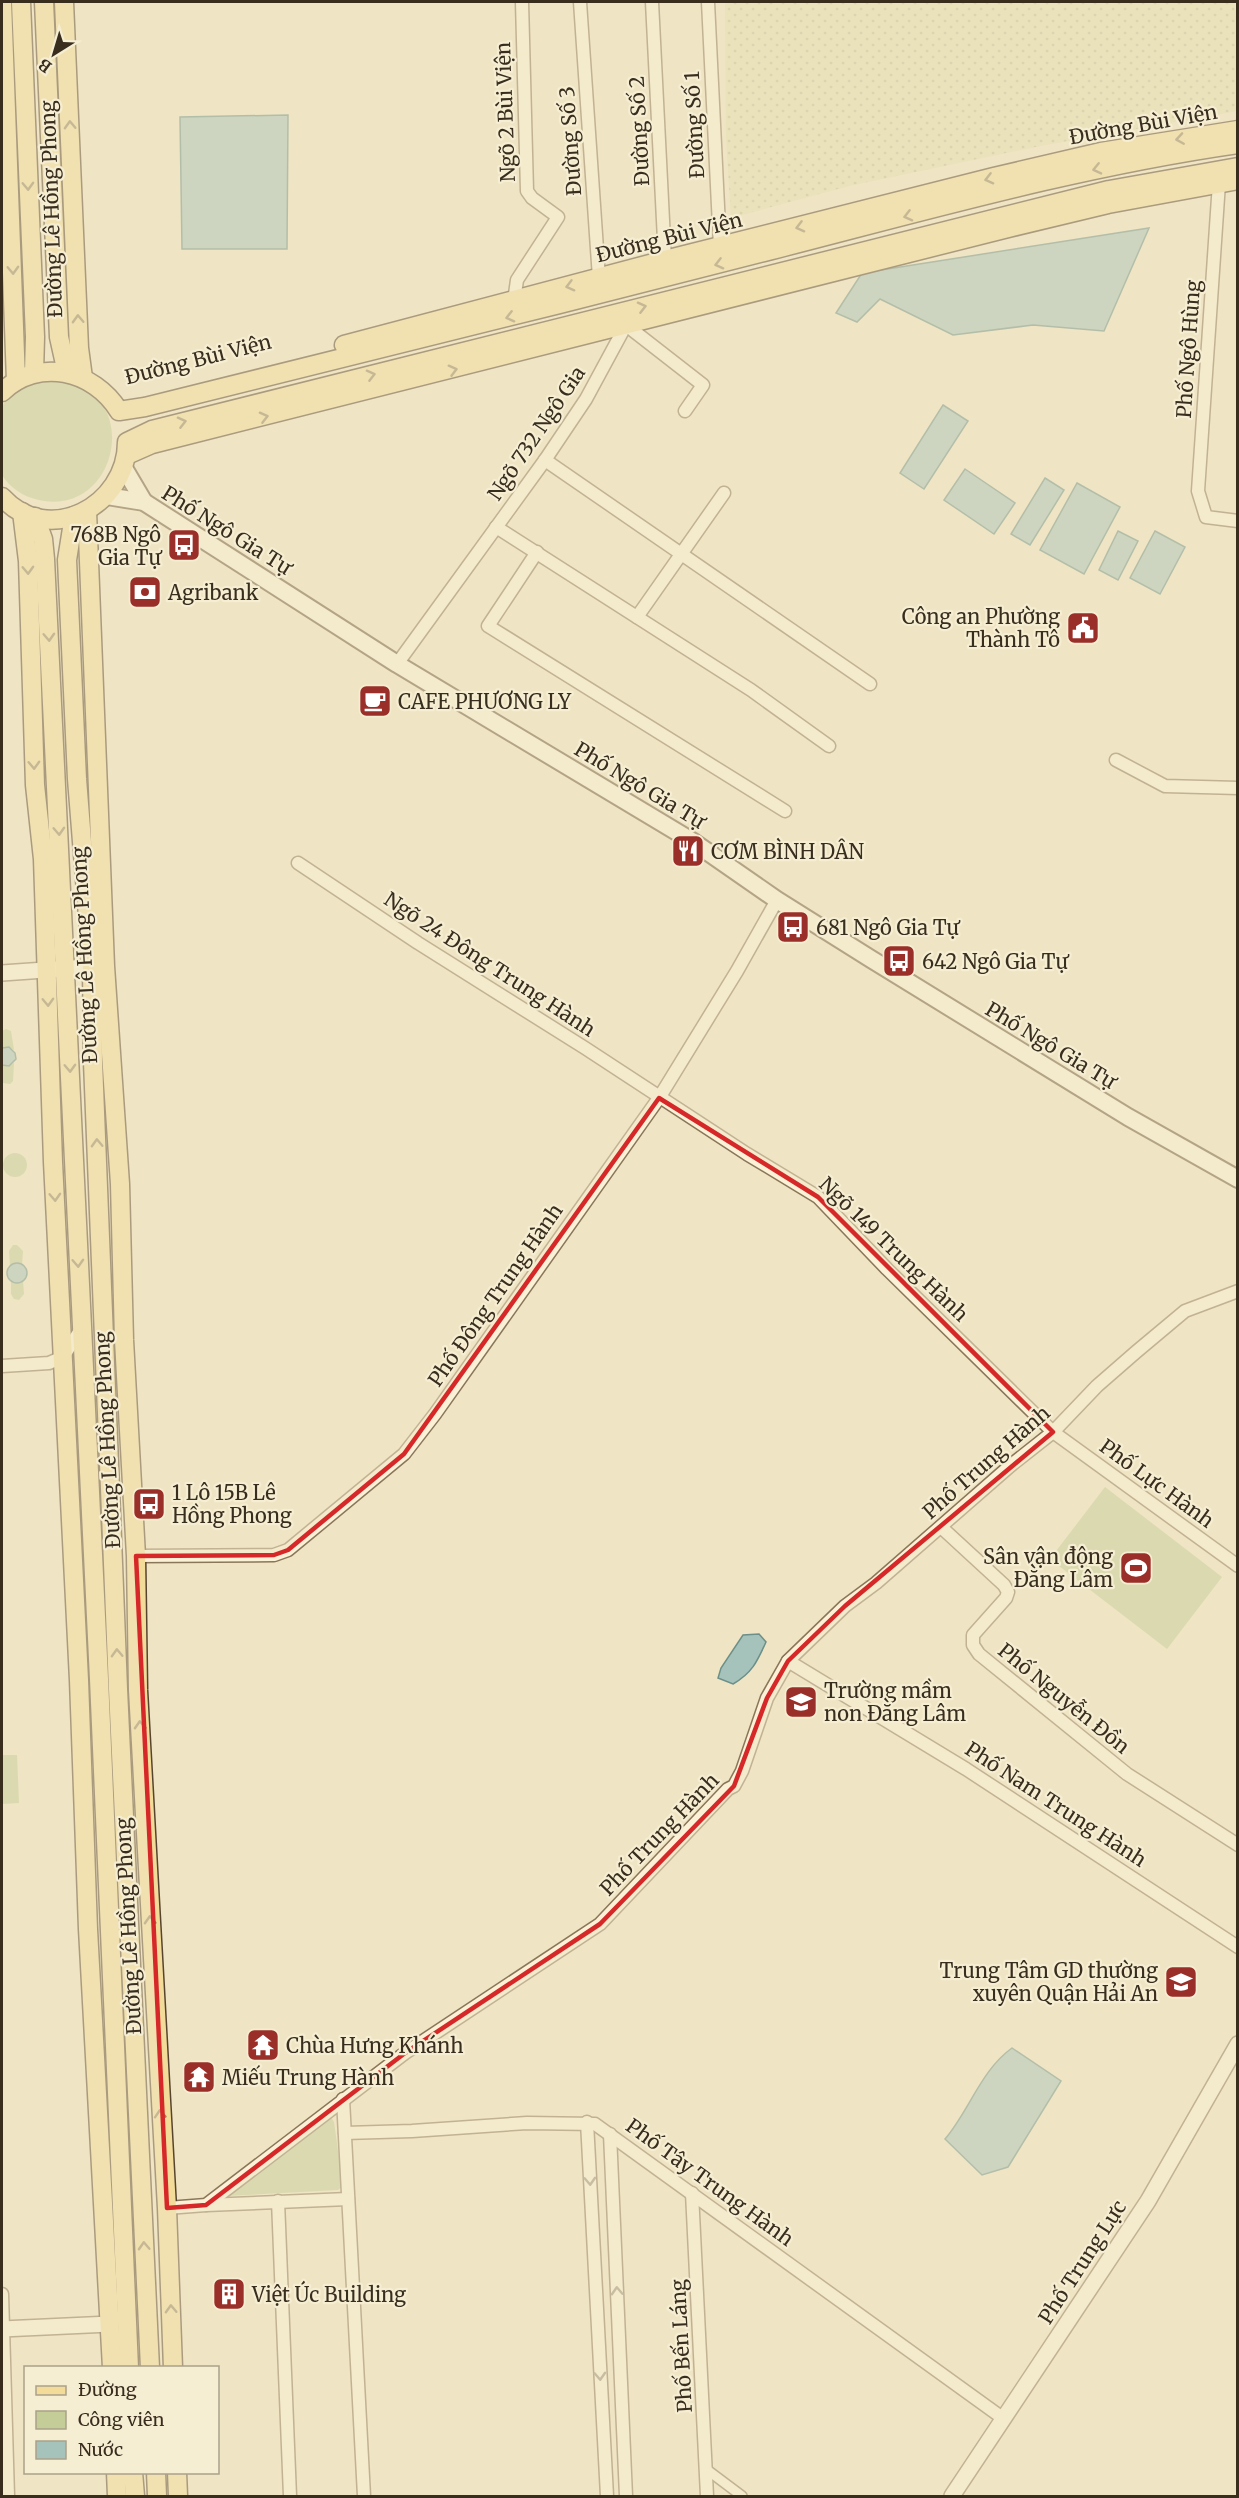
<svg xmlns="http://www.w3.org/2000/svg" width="1239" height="2498" viewBox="0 0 1239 2498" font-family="Merriweather,serif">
<defs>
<pattern id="farmland-dots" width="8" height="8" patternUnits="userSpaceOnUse" patternTransform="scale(1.5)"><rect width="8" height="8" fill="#e5dfb0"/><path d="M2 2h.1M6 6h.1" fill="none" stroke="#c5c097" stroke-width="1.8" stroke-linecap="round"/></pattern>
</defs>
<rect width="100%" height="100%" fill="#efe4c3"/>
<polygon fill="url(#farmland-dots)" points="725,2 1234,2 1238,26 1237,111 1040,146 849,186 731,218 726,136"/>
<g fill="#c4cd97">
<path d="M47,380c7,1 16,1 23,3 72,18 45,134 -31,117 -15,-3 -29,-12 -37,-25v-69c11,-16 26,-23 45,-26z"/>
<polygon points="6,1029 11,1031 14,1050 9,1047 2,1048 2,1031"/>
<polygon points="14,1063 13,1081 10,1084 3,1083 2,1065 6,1066"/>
<circle cx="15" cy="1165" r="12"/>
<polygon points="13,1245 17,1245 23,1251 22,1265 10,1266 9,1251"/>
<polygon points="11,1281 23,1281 24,1294 19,1300 14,1299 11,1294"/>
<polygon points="1105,1487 1222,1577 1167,1649 1050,1559"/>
<polygon points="2,1755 17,1755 19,1803 2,1804"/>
<polygon points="331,2117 334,2122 343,2186 338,2190 227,2196"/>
</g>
<g fill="#a5c2bb" stroke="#6c9089" stroke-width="1.5">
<polygon points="288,115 287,249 182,249 180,117"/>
<polygon points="1149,228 1104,331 1033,325 953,335 880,299 857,322 836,313 862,273"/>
<polygon points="943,405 968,421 924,489 900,473"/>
<polygon points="965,469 1015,503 994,534 944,500"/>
<polygon points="1045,478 1064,490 1030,545 1011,534"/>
<polygon points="1077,483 1120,507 1084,574 1040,550"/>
<polygon points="1118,531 1138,541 1118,580 1099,570"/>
<polygon points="1155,531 1185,547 1160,594 1130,578"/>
<polygon points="9,1047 15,1053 16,1059 9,1066 2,1065 2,1048"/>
<circle cx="17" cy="1273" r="10"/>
<path d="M759,1634l7,8c-9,20 -14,31 -33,42l-15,-6 3,-10 22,-33z"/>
<path d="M1012,2048l49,33 -53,86 -26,8 -37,-36c24,-28 36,-69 67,-91z"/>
</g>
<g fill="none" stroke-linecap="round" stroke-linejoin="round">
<defs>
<polyline id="pedestrian" points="706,2469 742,2496"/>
<g id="minor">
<polyline points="580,2 599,278"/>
<polyline points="652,2 665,260"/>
<polyline points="708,2 720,247"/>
<polyline points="1219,183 1198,491 1206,517 1238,521"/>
<polyline points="514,301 517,280 558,217 532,198 527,191 522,2"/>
<polyline points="545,460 870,684"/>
<polyline points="496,527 751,690 829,746"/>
<polyline points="537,552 488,626 785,811"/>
<polyline points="637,617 724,493"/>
<polyline points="397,664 545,460 586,399 626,325 703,385 685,411"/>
<polyline points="1116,760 1165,786 1238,788"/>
<polyline points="298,863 418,943 585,1048 747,1154 818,1197 887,1269 1053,1432 1238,1566"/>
<polyline points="2,1366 49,1363 63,1357 81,1329"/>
<polyline points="941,1527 1004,1585 1008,1592 1006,1598 973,1635 973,1645 979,1654 1127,1774 1238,1845"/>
<polyline points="136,1556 274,1555 288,1550 404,1454 435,1414 659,1098 737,971 777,900"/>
<polyline points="788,1661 966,1769 1238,1947"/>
<polyline points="343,2099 364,2496"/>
<polyline points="587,2122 607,2496"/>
<polyline points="345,2133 412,2131 527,2123 595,2124 1004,2419"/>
<polyline points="610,2134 626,2496"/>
<polyline points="692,2193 707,2496"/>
<polyline points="278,2201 290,2496"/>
<polyline points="206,2205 348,2199"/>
<polyline points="167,2208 206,2205 405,2053 600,1924 728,1789 734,1786 742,1771 767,1698 788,1661 845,1606 876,1583 1010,1466 1053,1432 1097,1386 1136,1352 1185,1311 1238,1291"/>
<polyline points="2,2294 8,2496"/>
</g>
<g id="tertiary">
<polyline points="2,973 102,966"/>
<polyline points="2,2329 110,2324"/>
<polyline points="952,2496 1148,2201 1238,2044"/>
</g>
<g id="secondary">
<polyline points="124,468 144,502"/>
<polyline points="107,496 144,502 397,664 692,841 777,900 871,959 1128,1117 1238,1179"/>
</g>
<g id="primary">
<polyline points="2,2 16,381"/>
<polyline points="21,2 35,337 34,373"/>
<polyline points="44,2 59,337 67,373"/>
<polyline points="64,2 79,348 83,378"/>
<polyline points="344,345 665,260 994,177 1101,152 1238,130"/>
<path d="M2,392c36,-35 92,-22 117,19l26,-4c206,-51 413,-102 619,-155 157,-40 313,-85 474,-108"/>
<polyline points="127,455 152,444 1008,228 1108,204 1238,180"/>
<path d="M2,497c46,51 125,9 125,-55l25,-12 957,-240 129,-23"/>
<polyline points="87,511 105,966 120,1184 124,1340 136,1556 138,1690 167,2208 173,2368"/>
<polyline points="22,512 28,561 35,785 43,859 53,1162 79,1680 88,1929 112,2368"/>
<polyline points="74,516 67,560 77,779 92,967 93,1062 118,1689 150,2368"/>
<polyline points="35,517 43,539 45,559 99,1679 129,2368"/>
<polyline points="116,2472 117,2496"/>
<polyline points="133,2472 135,2496"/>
<polyline points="156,2472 157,2496"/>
<polyline points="177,2472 178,2496"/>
</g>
</defs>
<use href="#pedestrian" stroke="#8a7659" stroke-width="12"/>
<use href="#minor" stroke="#8a7659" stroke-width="15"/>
<use href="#tertiary" stroke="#8a7659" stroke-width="18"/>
<use href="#secondary" stroke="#6c573d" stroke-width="20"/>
<use href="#primary" stroke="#57442e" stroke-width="21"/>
<use href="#pedestrian" stroke="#faf1d7" stroke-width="9"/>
<use href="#minor" stroke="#faf1d7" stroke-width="12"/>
<use href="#tertiary" stroke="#faf1d7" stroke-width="15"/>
<use href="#secondary" stroke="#faf1d7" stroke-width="16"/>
<use href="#primary" stroke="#f3dc9a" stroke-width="18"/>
</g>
<defs><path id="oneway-chevron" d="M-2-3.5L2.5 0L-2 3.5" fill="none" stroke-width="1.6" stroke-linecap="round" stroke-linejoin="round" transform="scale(1.5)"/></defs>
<g stroke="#96845c">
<use href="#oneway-chevron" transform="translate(70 125) rotate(-92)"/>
<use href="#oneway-chevron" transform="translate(1180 139) rotate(171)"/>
<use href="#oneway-chevron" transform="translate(1097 169) rotate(167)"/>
<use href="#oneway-chevron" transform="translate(989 179) rotate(166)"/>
<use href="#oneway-chevron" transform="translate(28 186) rotate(88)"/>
<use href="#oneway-chevron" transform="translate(908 216) rotate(166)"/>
<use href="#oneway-chevron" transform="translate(800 227) rotate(166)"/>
<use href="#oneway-chevron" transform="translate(719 264) rotate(166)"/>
<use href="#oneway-chevron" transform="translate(13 270) rotate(88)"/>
<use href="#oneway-chevron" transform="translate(570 286) rotate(165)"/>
<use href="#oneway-chevron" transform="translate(642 307) rotate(-14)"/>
<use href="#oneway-chevron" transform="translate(510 317) rotate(166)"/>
<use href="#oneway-chevron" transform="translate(78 319) rotate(-92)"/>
<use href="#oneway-chevron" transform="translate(453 370) rotate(-15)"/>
<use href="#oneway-chevron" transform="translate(371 375) rotate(-14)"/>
<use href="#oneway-chevron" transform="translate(264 417) rotate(-14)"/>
<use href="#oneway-chevron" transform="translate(182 422) rotate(-14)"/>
<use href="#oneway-chevron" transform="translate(28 570) rotate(88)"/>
<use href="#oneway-chevron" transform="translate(49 637) rotate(87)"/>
<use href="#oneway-chevron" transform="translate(34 765) rotate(88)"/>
<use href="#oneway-chevron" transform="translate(59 831) rotate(87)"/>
<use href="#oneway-chevron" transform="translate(48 1002) rotate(88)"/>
<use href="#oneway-chevron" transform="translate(70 1068) rotate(88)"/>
<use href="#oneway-chevron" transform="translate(97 1143) rotate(-92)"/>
<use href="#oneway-chevron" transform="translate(55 1197) rotate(87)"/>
<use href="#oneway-chevron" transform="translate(78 1263) rotate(87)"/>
<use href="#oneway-chevron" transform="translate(117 1653) rotate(-92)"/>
<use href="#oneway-chevron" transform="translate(140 1725) rotate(-93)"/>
<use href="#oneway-chevron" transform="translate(150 1920) rotate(-93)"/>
<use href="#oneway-chevron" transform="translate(160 2114) rotate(-94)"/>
<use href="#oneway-chevron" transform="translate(144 2246) rotate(-93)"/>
<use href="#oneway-chevron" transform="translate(171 2309) rotate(-92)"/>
</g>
<g stroke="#9a8f7a">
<use href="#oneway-chevron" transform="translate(590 2181) rotate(87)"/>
<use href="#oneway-chevron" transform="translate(617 2291) rotate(-93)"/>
<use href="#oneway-chevron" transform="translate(600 2376) rotate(87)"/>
</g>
<path d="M0 0H1239V2498H0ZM659,1098l159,99 235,235 -208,174 -57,55 -21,37 -33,88 -134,138 -195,129 -199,152 -39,3 -31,-652 138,-1 14,-5 116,-96z" fill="#efe4c3" fill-opacity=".55" fill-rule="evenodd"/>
<path fill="none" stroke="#d62828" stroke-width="4.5" stroke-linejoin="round" d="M659,1098l159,99 235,235 -208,174 -57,55 -21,37 -33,88 -134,138 -195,129 -199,152 -39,3 -31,-652 138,-1 14,-5 116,-96z"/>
<defs>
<symbol id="bus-square" viewBox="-11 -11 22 22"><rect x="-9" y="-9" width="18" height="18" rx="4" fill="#9a2e28" stroke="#f6eed3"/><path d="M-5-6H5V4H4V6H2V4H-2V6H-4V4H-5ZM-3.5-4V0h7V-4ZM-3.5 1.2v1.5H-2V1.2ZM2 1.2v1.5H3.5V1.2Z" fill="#fff"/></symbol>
<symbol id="bank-square" viewBox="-11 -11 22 22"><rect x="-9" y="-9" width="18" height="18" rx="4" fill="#9a2e28" stroke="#f6eed3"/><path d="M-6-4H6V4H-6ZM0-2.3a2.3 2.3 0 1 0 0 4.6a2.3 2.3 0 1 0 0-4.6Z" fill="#fff"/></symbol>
<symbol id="civic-square" viewBox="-11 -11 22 22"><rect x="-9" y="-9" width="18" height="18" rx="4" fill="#9a2e28" stroke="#f6eed3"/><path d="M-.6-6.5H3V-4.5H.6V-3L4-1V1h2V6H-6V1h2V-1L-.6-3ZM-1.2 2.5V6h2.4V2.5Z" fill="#fff"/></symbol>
<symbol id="cafe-square" viewBox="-11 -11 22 22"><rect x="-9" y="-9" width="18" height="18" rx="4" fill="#9a2e28" stroke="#f6eed3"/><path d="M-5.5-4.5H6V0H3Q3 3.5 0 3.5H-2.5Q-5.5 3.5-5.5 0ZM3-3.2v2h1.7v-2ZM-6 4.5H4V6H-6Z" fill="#fff"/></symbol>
<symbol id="restaurant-square" viewBox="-11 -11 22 22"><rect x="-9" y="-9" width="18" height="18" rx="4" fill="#9a2e28" stroke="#f6eed3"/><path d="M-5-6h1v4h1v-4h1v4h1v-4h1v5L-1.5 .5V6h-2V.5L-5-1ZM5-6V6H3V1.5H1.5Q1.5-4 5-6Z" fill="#fff"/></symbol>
<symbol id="stadium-square" viewBox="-11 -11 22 22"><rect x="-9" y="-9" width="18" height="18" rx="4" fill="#9a2e28" stroke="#f6eed3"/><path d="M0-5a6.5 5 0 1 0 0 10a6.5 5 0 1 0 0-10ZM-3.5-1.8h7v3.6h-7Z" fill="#fff"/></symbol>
<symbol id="school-square" viewBox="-11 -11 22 22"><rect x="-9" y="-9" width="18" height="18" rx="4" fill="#9a2e28" stroke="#f6eed3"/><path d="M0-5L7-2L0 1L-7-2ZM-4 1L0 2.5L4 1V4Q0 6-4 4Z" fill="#fff"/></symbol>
<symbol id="temple-square" viewBox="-11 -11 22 22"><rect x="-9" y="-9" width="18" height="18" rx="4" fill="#9a2e28" stroke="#f6eed3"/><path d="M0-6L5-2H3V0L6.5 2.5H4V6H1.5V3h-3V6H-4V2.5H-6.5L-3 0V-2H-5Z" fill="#fff"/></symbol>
<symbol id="building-square" viewBox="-11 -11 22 22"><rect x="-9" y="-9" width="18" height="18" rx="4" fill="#9a2e28" stroke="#f6eed3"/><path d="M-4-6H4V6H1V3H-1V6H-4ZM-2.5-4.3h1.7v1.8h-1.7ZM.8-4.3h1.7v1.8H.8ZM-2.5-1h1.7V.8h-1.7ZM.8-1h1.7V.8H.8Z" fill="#fff"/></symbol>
</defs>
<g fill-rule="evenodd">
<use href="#bus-square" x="165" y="526" width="38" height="38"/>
<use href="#bank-square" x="126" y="573" width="38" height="38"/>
<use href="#civic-square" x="1064" y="609" width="38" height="38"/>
<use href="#cafe-square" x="356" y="682" width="38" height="38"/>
<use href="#restaurant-square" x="669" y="832" width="38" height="38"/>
<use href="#bus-square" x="774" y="908" width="38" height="38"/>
<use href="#bus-square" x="880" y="942" width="38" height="38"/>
<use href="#bus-square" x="130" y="1485" width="38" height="38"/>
<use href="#stadium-square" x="1117" y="1549" width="38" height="38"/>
<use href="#school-square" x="782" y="1683" width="38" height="38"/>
<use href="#school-square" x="1162" y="1963" width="38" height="38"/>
<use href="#temple-square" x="244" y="2026" width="38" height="38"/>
<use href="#temple-square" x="180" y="2058" width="38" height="38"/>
<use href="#building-square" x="210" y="2275" width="38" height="38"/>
</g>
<g text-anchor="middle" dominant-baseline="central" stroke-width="4.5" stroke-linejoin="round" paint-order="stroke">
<g font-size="20" fill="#392d1e" stroke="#f6eed3">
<text transform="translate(505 112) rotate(-92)">Ngõ 2 Bùi Viện</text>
<text transform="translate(1143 124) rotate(-10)">Đường Bùi Viện</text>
<text transform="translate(694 125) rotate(-93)">Đường Số 1</text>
<text transform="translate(639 131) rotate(-93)">Đường Số 2</text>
<text transform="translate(570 141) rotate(-94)">Đường Số 3</text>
<text transform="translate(51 209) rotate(-92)">Đường Lê Hồng Phong</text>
<text transform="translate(669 237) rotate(-14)">Đường Bùi Viện</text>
<text transform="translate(1188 349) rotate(-86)">Phố Ngô Hùng</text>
<text transform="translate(198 359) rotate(-14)">Đường Bùi Viện</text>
<text transform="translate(536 433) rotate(-56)">Ngõ 732 Ngô Gia</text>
<text transform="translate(227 530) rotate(32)">Phố Ngô Gia Tự</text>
<text transform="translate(640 785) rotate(31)">Phố Ngô Gia Tự</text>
<text transform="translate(84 955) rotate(-93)">Đường Lê Hồng Phong</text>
<text transform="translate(490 964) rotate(33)">Ngõ 24 Đông Trung Hành</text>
<text transform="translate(1051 1045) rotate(31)">Phố Ngô Gia Tự</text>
<text transform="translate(894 1249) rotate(44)">Ngõ 149 Trung Hành</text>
<text transform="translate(495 1295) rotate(-55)">Phố Đông Trung Hành</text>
<text transform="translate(107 1440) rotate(-93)">Đường Lê Hồng Phong</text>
<text transform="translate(986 1462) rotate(-41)">Phố Trung Hành</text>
<text transform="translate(1157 1483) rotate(36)">Phố Lực Hành</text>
<text transform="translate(1064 1698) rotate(39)">Phố Nguyễn Đồn</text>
<text transform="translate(1056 1804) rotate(33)">Phố Nam Trung Hành</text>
<text transform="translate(659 1834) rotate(-46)">Phố Trung Hành</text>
<text transform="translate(128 1926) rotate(-93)">Đường Lê Hồng Phong</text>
<text transform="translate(710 2182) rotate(36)">Phố Tây Trung Hành</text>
<text transform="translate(1082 2262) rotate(-57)">Phố Trung Lực</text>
<text transform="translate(681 2346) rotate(-93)">Phố Bến Láng</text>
</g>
<g font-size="20" fill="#392d1e" stroke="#f6eed3" text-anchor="start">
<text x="161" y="534" text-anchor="end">768B Ngô<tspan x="161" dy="23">Gia Tự</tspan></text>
<text x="168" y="592">Agribank</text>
<text x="1060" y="616" text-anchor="end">Công an Phường<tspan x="1060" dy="23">Thành Tô</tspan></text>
<text x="398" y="701">CAFE PHƯƠNG LY</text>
<text x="711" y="851">CƠM BÌNH DÂN</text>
<text x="816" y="927">681 Ngô Gia Tự</text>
<text x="922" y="961">642 Ngô Gia Tự</text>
<text x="172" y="1492">1 Lô 15B Lê<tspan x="172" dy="23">Hồng Phong</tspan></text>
<text x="1113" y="1556" text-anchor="end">Sân vận động<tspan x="1113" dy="23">Đằng Lâm</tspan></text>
<text x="824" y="1690">Trường mầm<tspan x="824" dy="23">non Đằng Lâm</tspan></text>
<text x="1158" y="1970" text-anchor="end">Trung Tâm GD thường<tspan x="1158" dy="23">xuyên Quận Hải An</tspan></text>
<text x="286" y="2045">Chùa Hưng Khánh</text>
<text x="222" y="2077">Miếu Trung Hành</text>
<text x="252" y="2294">Việt Úc Building</text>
</g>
</g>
<rect width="1239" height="2498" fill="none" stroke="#392d1e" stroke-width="6"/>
<rect x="24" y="2366" width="195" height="108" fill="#f6eed3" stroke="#aaa18b" stroke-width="1.5"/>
<rect x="36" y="2386" width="30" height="9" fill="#f3dc9a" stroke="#aaa18b" stroke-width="1.5"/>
<text x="78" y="2396" font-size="18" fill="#392d1e">Đường</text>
<rect x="36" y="2411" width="30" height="18" fill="#c4cd97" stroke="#aaa18b" stroke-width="1.5"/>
<text x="78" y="2426" font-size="18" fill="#392d1e">Công viên</text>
<rect x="36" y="2441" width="30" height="18" fill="#a5c2bb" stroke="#aaa18b" stroke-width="1.5"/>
<text x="78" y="2456" font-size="18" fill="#392d1e">Nước</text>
<g transform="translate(54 54) rotate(217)" stroke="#f6eed3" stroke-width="4.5" paint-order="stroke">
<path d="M0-4.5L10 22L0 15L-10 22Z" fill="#392d1e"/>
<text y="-9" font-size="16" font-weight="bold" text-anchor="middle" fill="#392d1e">B</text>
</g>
</svg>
